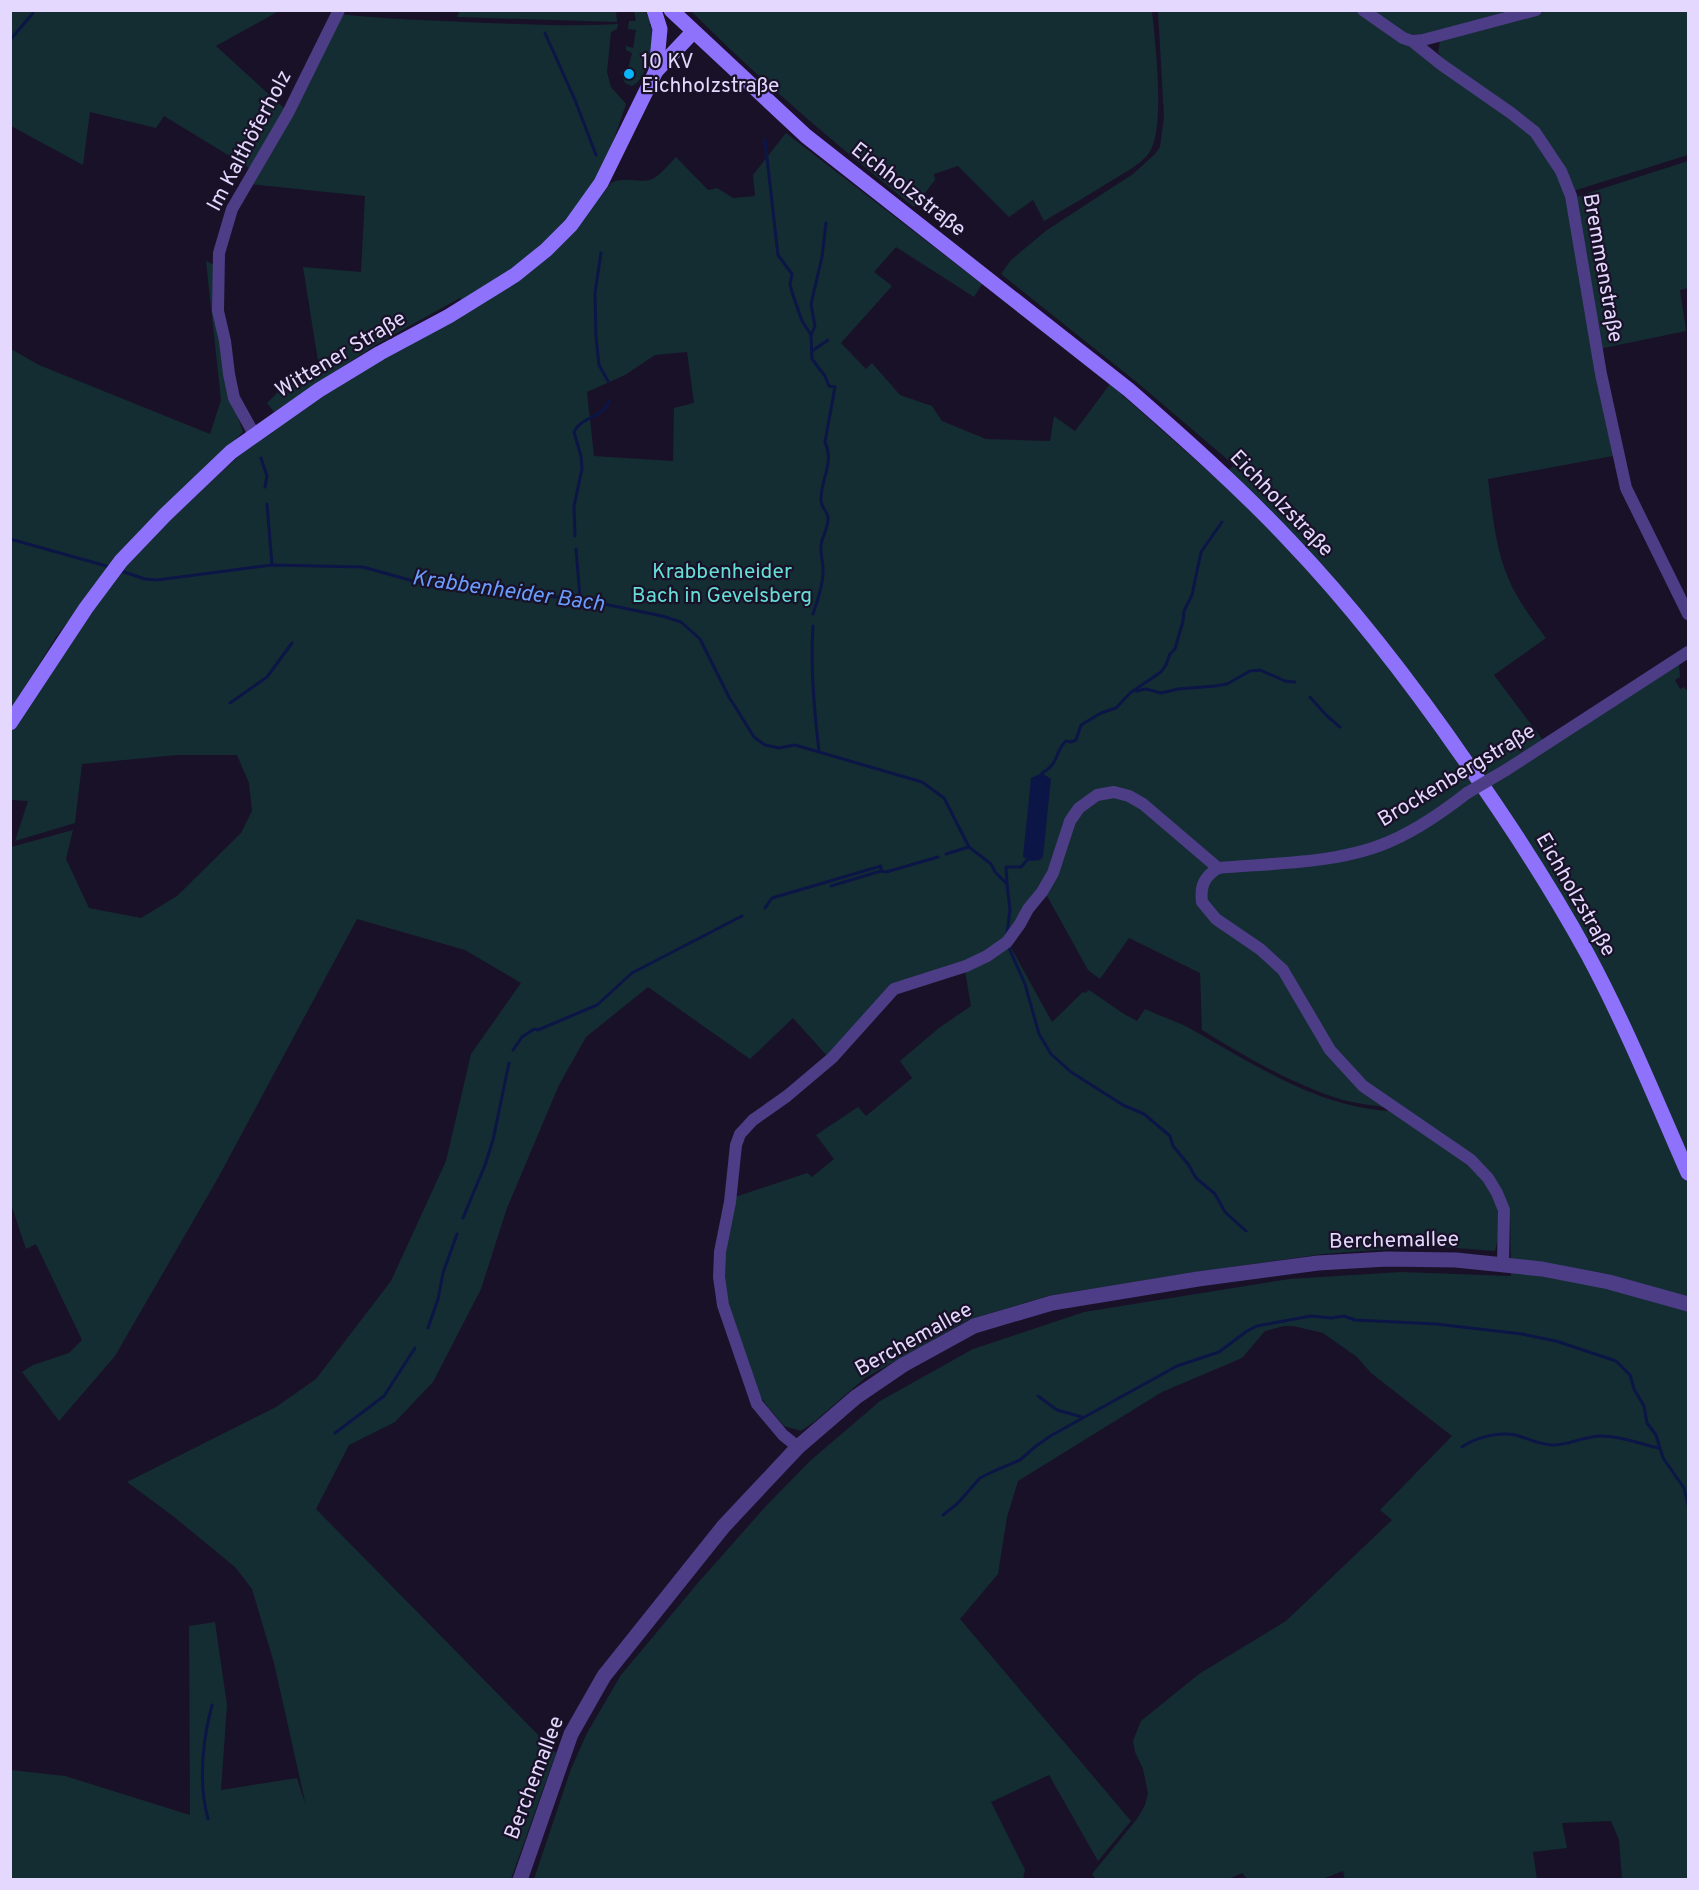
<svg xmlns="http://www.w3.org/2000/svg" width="1699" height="1890" viewBox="0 0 1699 1890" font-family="Overpass,sans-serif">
<rect width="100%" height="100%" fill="#191128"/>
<g fill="#142d32" fill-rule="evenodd">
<polygon points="460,10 616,11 617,22 457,17"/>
<polygon points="10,11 279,11 216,46 286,110 251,169 164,116 156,128 90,112 83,165 11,126"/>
<path d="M634,11h11l6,11 -2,4h2c5,14 -4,54 -19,60l-7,-3 -4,-11 6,1 5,-20 -6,-3v-4l7,2 3,-18 -8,-1 1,-8h7z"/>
<path d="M691,11h461c3,30 14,118 -3,142 -8,11 -22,18 -33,25 -24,15 -48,29 -72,43l-11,-21 -24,17 -51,-51 -24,8 1,6 -21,27c-78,-62 -153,-126 -223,-196z"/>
<path d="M1158,11h198l133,89 37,30 26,34 14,32 47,260 -125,23c4,31 7,67 19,96 8,22 25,44 39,63l-52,37 54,72 131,-83 1,13 -5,3 5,9 4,-2 4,5v1187h-66l-3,-39 -8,-19 -49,2 5,25 -34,4 4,27 -192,1 -2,-9 -23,9 -73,-1 -5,-6 -13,6h-133l-4,-5 45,-55 8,-14 3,-12 -5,-24 -8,-17 -2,-11 8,-20 58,-47 87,-53 106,-101 -12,-10 72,-74 -81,-63 -14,-16 -34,-24 -30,-7h-9l-19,5 -23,27 -80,34 -144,89 -11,36 -9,57 -38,45 171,202 -33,40 -49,-86 -58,27 34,68 -2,9h-489l37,-110 16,-36 34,-58 76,-91 69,-78 44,-45 70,-60 93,-52 111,-37 205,-33 112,-7 110,4 -1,-67 -13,-7 3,28 -5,21 -65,-5 -107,8 -128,18 -147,24 -80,24 -103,58 -51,44 -13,9 -17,-5 -16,-19 -14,-19 -13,-36 -19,-74 10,-80 75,-25 5,4 22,-18 -18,-24 42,-28 8,9 46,-38 -12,-17 39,-33 32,-22 -7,-41 -51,15 -85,77 -35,-39 -43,41 -102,-72 -62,50 -27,48 -52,123 -26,81 -48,93 -38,40 -46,23 -33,64 240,244 -45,126h-500v-109l54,6 125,39 -1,-189 26,-4 12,83 -6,85 76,-12 9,28 -32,-143 -22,-74 -17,-22 -62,-51 -46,-34 149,-75 40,-28 75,-98 55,-120 25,-107 50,-71 -56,-33 -108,-31 -139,259 -103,178 -56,65 -37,-49 11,-7 36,-12 13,-13 -46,-96 -10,5 -15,-45v-357l62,-17 -7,29 23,49 52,10 36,-22 64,-63 11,-22 -3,-28 -12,-28h-60l-95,9 -7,59 -60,18 13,-40 -17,-1 -1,-66 64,-100 48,-64 44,-47 89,-82 63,-45 205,-120 44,-37 44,-56c13,-7 26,0 39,-3 9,-3 19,-16 26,-23l32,33 9,-2 16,10 22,-2 -2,-21 33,-42 196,151 -8,13 -78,-50 -22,25 18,14 -51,57 25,26 6,-6 28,32 32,11 10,15 44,18 64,2 4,-25 21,15 35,-47 108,96 16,-15 -95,-81 -138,-110 10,-14 36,-30 86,-56 22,-20 5,-7 4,-30zM687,352l7,51 -20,5 -1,53 -79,-5 -7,-64 38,-17 30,-20zM1041,885l42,76 5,9 12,9 29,-41 71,35 2,57c44,27 91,55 141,70 15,4 31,5 46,8l1,3c-73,-4 -137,-47 -199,-82 -15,-8 -31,-13 -46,-20l-8,12 -13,-7 -35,-24 -4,3 -2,-1 -31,30 -43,-78 -3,6z"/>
<path d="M1370,11h148c-24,6 -91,30 -113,22 -12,-5 -24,-15 -35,-22z"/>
<polygon points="1548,11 1688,11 1688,155 1573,191 1557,157 1447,64 1438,52 1440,41"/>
<path d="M340,14c42,5 83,6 125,8 51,2 102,5 153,2l-1,5 -6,3 -4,40 4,15 15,17 -16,47 -16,33 -23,33 -55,51 -53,34 -3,-4 -83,46 -103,68 -7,-9 11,-11 41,-25 -16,-100 58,5 4,-76 -117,-12z"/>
<polygon points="1688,161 1688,288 1680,290 1686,331 1599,349 1576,197"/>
<polygon points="206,261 214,265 231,398 243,432 116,558 56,637 11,709 11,349 39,365 210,434 221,400"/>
</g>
<polygon fill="#0c1646" points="1042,773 1051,779 1043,857 1040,860 1031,861 1023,857 1031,778"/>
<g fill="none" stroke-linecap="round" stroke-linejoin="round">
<g stroke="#0c1646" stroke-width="3">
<polyline points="545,33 575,100 596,155"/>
<polyline points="10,40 33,13"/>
<path d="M765,140l13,115 14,19 -2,11 3,10 9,26 9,14 1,24 13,17 4,10 6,1 -10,55c10,21 -5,38 -4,59 0,6 7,11 7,17 1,9 -6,18 -7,27 -1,10 3,19 2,28 0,14 -6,28 -10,41"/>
<polyline points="601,253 595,293 596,337 599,365 608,381"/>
<polyline points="811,335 815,326 811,304 822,257 826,223"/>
<polyline points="812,351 828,340"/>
<polyline points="261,458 267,476 265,487"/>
<polyline points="267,504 272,565"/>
<path d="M575,536l-1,-30 8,-37 -1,-13 -7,-24c7,-16 29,-13 35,-31"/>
<polyline points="10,539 110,567"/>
<polyline points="576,549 580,598"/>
<polyline points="121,571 145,579 157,580 272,565 363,567 431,586 580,599 662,616 681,622 700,639 729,697 754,737 765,745 779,748 795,745 922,782 944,798 969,847 991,864 995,872 1007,884 1010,910 1007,934"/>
<path d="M813,626c-3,42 1,84 6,125"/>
<polyline points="1136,691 1146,689 1161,693 1178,689 1215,686 1227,684 1250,671 1260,670 1285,681 1295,682"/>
<polyline points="1310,697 1326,715 1340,727"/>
<polyline points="230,703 267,677 292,643"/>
<path d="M1042,773c18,-10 12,-21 24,-32l5,1 5,-2 5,-15 20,-12 15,-5 14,-15 31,-21 5,-7 4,-11 5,-5 8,-28 1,-10 8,-16 9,-43 21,-30"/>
<polyline points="946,854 969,847"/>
<polyline points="1007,884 1006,867 1021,867 1028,859"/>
<polyline points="831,886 881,871"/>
<polyline points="765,908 772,898 881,866 881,871 886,872 938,857"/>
<polyline points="1009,948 1025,984 1039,1034 1051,1054 1071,1072 1123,1105 1144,1114 1170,1136 1173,1146 1188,1164 1196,1178 1215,1194 1225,1212 1246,1231"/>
<polyline points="513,1050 522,1037 534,1029 538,1030 597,1005 632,973 742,916"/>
<polyline points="463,1218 485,1165 493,1140 509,1063"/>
<polyline points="428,1328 438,1299 443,1273 457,1234"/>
<polyline points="1038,1396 1057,1410 1082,1417"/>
<polyline points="335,1433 384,1396 415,1348"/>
<path d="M1462,1447c14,-10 36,-15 53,-12 12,3 23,9 36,10 17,1 32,-9 50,-9 20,0 39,8 58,12"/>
<polyline points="943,1515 958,1503 980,1478 994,1471 1020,1460 1036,1446 1052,1435 1177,1366 1219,1352 1247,1331 1257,1326 1311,1316 1331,1318 1344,1316 1355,1320 1436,1324 1522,1334 1556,1341 1616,1361 1630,1375 1634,1389 1644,1406 1647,1423 1656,1435 1663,1458 1684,1488 1688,1505"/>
<path d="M208,1819c-10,-38 -6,-76 4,-114"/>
</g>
<g stroke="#4d3d86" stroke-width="12">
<polyline points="1363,10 1403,38 1412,41 1442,65 1511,113 1535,132 1561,171 1571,196 1601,374 1626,488 1688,614"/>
<polyline points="1412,41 1423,40 1536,10"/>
<polyline points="254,434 234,398 229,374 225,341 218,311 219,253 232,209 288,113 339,10"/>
<polyline points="1506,770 1688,652"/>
<path d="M1467,793c-23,18 -47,35 -74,47 -51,24 -120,23 -175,28 -14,9 -18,18 -16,34l14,17 44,30 23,21 47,80 33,36 108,74 17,18 9,15 7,17 -1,54"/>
<polyline points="798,1447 783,1435 757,1404 723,1305 719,1277 720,1252 730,1202 736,1145 740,1134 753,1120 787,1096 832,1058 894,989 966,966 987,956 1007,942 1020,924 1028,909 1042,892 1053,873 1070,821 1079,808 1097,795 1114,792 1129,796 1143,804 1218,868"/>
</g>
<polyline stroke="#4d3d86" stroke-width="15" points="520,1880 571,1734 604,1676 723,1527 798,1447 856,1397 903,1365 974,1326 1052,1303 1198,1279 1318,1263 1387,1259 1456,1260 1542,1269 1609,1282 1688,1304"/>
<g stroke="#8f72fc" stroke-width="15">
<polyline points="654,10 660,29 656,71"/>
<path d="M671,10l135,126 323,254c55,48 110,97 160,150 68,71 127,149 182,229 42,60 82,122 117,186 38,71 68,145 100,218"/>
<polyline points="10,723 86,608 121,561 165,515 231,452 319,390 380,353 449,316 515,275 546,250 571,225 601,183 656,71 693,32"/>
</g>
<polyline stroke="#4d3d86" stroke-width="12" points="1467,793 1506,770"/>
</g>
<circle fill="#09b4f9" stroke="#191128" stroke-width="2" cx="629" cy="74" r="6"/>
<g text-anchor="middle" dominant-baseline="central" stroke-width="4.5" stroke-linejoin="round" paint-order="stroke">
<g font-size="21" fill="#e4d8fe" stroke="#191128" text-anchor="start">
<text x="641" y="62">10 KV<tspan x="641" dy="24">Eichholzstraße</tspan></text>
</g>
<g font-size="21" fill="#e4d8fe" stroke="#191128">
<text transform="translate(250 141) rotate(-62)">Im Kalthöferholz</text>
<text transform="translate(908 190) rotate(38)">Eichholzstraße</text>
<text transform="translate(1602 268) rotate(80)">Bremmenstraße</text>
<text transform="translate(341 355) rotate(-31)">Wittener Straße</text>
<text transform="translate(1281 504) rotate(46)">Eichholzstraße</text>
<text transform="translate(1457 776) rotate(-31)">Brockenbergstraße</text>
<text transform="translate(1575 895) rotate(60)">Eichholzstraße</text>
<text transform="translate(1394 1241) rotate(-1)">Berchemallee</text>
<text transform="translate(914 1340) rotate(-29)">Berchemallee</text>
<text transform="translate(535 1778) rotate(-69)">Berchemallee</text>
</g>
<g font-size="21" fill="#65ded6" stroke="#191128">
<text x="722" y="572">Krabbenheider<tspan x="722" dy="24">Bach in Gevelsberg</tspan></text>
</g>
<g font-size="22" font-style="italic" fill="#699cfc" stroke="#191128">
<text transform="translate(508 592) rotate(8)">Krabbenheider Bach</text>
</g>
</g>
<rect width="1699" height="1890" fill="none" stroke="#e4d8fe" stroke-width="24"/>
</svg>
